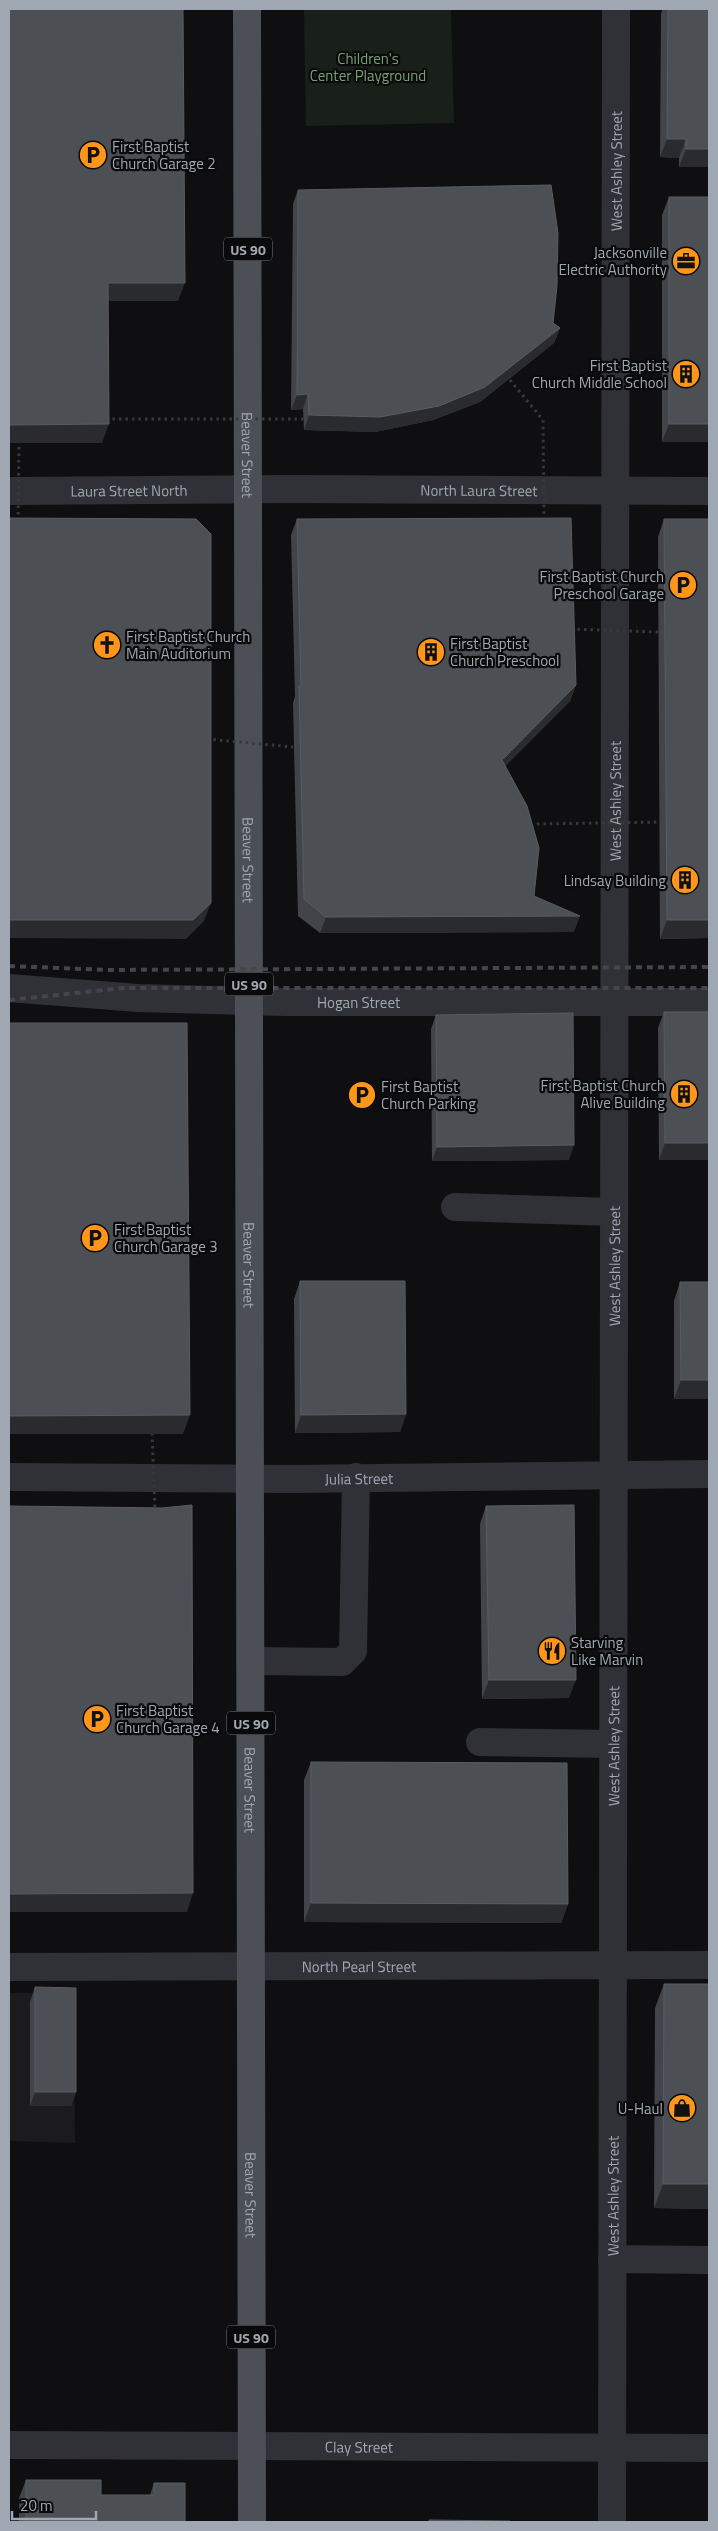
<svg xmlns="http://www.w3.org/2000/svg" width="718" height="2531" viewBox="0 0 718 2531" font-family="'Titillium Web',sans-serif">
<rect width="100%" height="100%" fill="#0f0f11"/>
<polygon fill="#1b1b1e" points="73,1992 75,2143 9,2141 9,1993"/>
<polygon fill="#192019" points="304,9 451,9 454,123 306,126"/>
<g fill="none" stroke-linecap="round" stroke-linejoin="round">
<g stroke="#303136" stroke-width="28">
<path id="s1" d="M9,491l279,-2 421,2"/>
<path id="s2" d="M9,988l129,10 148,4h423"/>
<polyline points="455,1207 614,1212"/>
<path id="s3" d="M9,1477l283,2 417,-5"/>
<polyline points="251,1661 342,1662 353,1651 356,1477"/>
<polyline points="480,1742 613,1744"/>
<path id="s4" d="M9,1967l700,-2"/>
<polyline points="612,2259 709,2260"/>
<path id="s5" d="M9,2445l700,3"/>
<path id="s6" d="M612,2522l4,-2513"/>
</g>
<path stroke="#4c4f55" stroke-width="28" id="s7" d="M247,9l5,2513"/>
<g stroke="#43464b" stroke-width="4" stroke-dasharray="6 5" stroke-linecap="butt">
<polyline points="9,966 109,970 709,967"/>
<polyline points="9,1000 123,988 709,988"/>
</g>
<g stroke="#36393d" stroke-width="3" stroke-dasharray="2.5 4" stroke-linecap="butt">
<polyline points="510,380 543,420 544,522"/>
<polyline points="106,419 303,419"/>
<polyline points="18,521 19,443"/>
<polyline points="571,629 658,632"/>
<polyline points="207,739 293,747"/>
<polyline points="531,827 538,824 660,822"/>
<polyline points="152,1433 155,1510"/>
</g>
</g>
<g fill="#424449">
<polygon points="663,9 709,9 709,167 679,167 679,158 660,157 661,13"/>
<polygon points="298,190 553,323 560,328 554,343 480,402 433,420 375,432 304,430 303,409 291,410 293,204"/>
<polygon points="669,197 709,442 662,442 662,215"/>
<polygon points="297,519 576,685 570,701 505,766 534,896 574,932 320,933 298,916 293,703 295,696 291,535"/>
<polygon points="664,519 709,938 660,939 658,537"/>
<polygon points="664,1012 709,1012 709,1160 659,1160 658,1028"/>
<polygon points="436,1015 569,1160 432,1161 431,1029"/>
<polygon points="300,1281 406,1414 400,1432 295,1433 294,1299"/>
<polygon points="680,1282 709,1399 674,1399 674,1301"/>
<polygon points="486,1506 569,1698 482,1699 480,1524"/>
<polygon points="311,1762 568,1904 561,1923 304,1922 304,1780"/>
<polygon points="664,1984 709,1984 709,2209 654,2208 655,2008"/>
<polygon points="35,1987 76,2092 71,2106 30,2106 30,2002"/>
<polygon points="26,2480 101,2495 150,2495 154,2483 185,2522 19,2522 19,2498"/>
</g>
<g fill="#292b2e">
<polygon points="667,139 686,139 679,158 660,157"/>
<polygon points="686,149 709,149 709,167 679,167"/>
<polygon points="108,283 185,283 178,301 101,301"/>
<polygon points="560,328 554,343 480,402 433,420 375,432 304,430 309,415"/>
<polygon points="308,394 303,409 291,410 297,395"/>
<polygon points="109,424 102,443 9,443 9,425"/>
<polygon points="669,424 709,424 709,442 662,442"/>
<polygon points="576,685 570,701 496,776 502,760"/>
<polygon points="211,903 204,921 186,939 9,938 9,920"/>
<polygon points="580,916 574,932 320,933 326,917"/>
<polygon points="667,920 709,920 709,938 660,939"/>
<polygon points="665,1143 709,1143 709,1160 659,1160"/>
<polygon points="574,1145 569,1160 432,1161 437,1147"/>
<polygon points="681,1380 709,1380 709,1399 674,1399"/>
<polygon points="406,1414 400,1432 295,1433 301,1415"/>
<polygon points="190,1415 183,1434 9,1434 9,1416"/>
<polygon points="489,1680 576,1680 569,1698 482,1699"/>
<polygon points="193,1893 187,1912 9,1912 9,1894"/>
<polygon points="311,1903 568,1904 561,1923 304,1922"/>
<polygon points="35,2092 76,2092 71,2106 30,2106"/>
<polygon points="663,2184 709,2184 709,2209 654,2208"/>
</g>
<g fill="#4c4f54" stroke="#595d63">
<polygon points="9,9 183,9 185,283 108,283 109,424 9,425"/>
<polygon points="668,9 709,9 709,149 686,149 686,139 667,139"/>
<polygon points="551,185 558,233 557,286 553,323 560,328 485,387 439,406 380,417 309,415 308,394 297,395 298,190"/>
<rect x="669" y="197" width="40" height="227"/>
<polygon points="9,518 196,519 211,534 211,903 193,920 9,920"/>
<polygon points="571,518 576,685 502,760 527,806 539,848 534,896 580,916 326,917 304,899 299,687 301,686 297,519"/>
<polygon points="664,519 709,519 709,920 667,920"/>
<polygon points="664,1012 709,1012 709,1143 665,1143"/>
<polygon points="573,1013 574,1145 437,1147 436,1015"/>
<polygon points="9,1023 187,1023 190,1415 9,1416"/>
<polygon points="300,1281 405,1281 406,1414 301,1415"/>
<polygon points="680,1282 709,1282 709,1380 681,1380"/>
<polygon points="192,1505 193,1893 9,1894 9,1506 162,1508"/>
<polygon points="574,1505 576,1680 489,1680 486,1506"/>
<polygon points="311,1762 567,1763 568,1904 311,1903"/>
<polygon points="664,1984 709,1984 709,2184 663,2184"/>
<polygon points="35,1987 76,1988 76,2092 35,2092"/>
<polygon points="26,2480 101,2480 101,2495 154,2495 154,2483 185,2483 185,2522 26,2522"/>
<polygon points="429,2520 510,2521 510,2522 429,2522"/>
</g>
<defs>
<symbol id="parking-disc" viewBox="-11 -11 22 22"><circle r="9.5" fill="#ff9619" stroke="#0a0a0b"/><path d="M-3.5-5.5H1a3.5 3.5 0 0 1 0 7H-1V5.5H-3.5ZM-1-3.4V-.6H.8a1.4 1.4 0 0 0 0-2.8Z" fill="#111"/></symbol>
<symbol id="office-disc" viewBox="-11 -11 22 22"><circle r="9.5" fill="#ff9619" stroke="#0a0a0b"/><path d="M-6-3h4V-5.5h4V-3h4V5H-6ZM-1-4.5V-3h2v-1.5ZM-6 0V1H6V0Z" fill="#111"/></symbol>
<symbol id="building-disc" viewBox="-11 -11 22 22"><circle r="9.5" fill="#ff9619" stroke="#0a0a0b"/><path d="M-4-6H4V6H1V3H-1V6H-4ZM-2.5-4.3h1.7v1.8h-1.7ZM.8-4.3h1.7v1.8H.8ZM-2.5-1h1.7V.8h-1.7ZM.8-1h1.7V.8H.8Z" fill="#111"/></symbol>
<symbol id="church-disc" viewBox="-11 -11 22 22"><circle r="9.5" fill="#ff9619" stroke="#0a0a0b"/><path d="M-1.2-6h2.4v3.5h3.3v2.4h-3.3V6h-2.4V-.1h-3.3v-2.4h3.3Z" fill="#111"/></symbol>
<symbol id="restaurant-disc" viewBox="-11 -11 22 22"><circle r="9.5" fill="#ff9619" stroke="#0a0a0b"/><path d="M-5-6h1v4h1v-4h1v4h1v-4h1v5L-1.5 .5V6h-2V.5L-5-1ZM5-6V6H3V1.5H1.5Q1.5-4 5-6Z" fill="#111"/></symbol>
<symbol id="shop-disc" viewBox="-11 -11 22 22"><circle r="9.5" fill="#ff9619" stroke="#0a0a0b"/><path d="M-5-2.5h2.3a2.7 3.5 0 0 1 5.4 0H5L5.5 6h-11ZM-1.5-2.5h3a1.5 2.3 0 0 0-3 0Z" fill="#111"/></symbol>
</defs>
<g fill-rule="evenodd">
<use href="#parking-disc" x="77" y="139" width="32" height="32"/>
<use href="#office-disc" x="670" y="245" width="32" height="32"/>
<use href="#building-disc" x="670" y="358" width="32" height="32"/>
<use href="#parking-disc" x="667" y="569" width="32" height="32"/>
<use href="#church-disc" x="91" y="629" width="32" height="32"/>
<use href="#building-disc" x="415" y="636" width="32" height="32"/>
<use href="#building-disc" x="669" y="864" width="32" height="32"/>
<use href="#building-disc" x="668" y="1078" width="32" height="32"/>
<use href="#parking-disc" x="346" y="1079" width="32" height="32"/>
<use href="#parking-disc" x="79" y="1222" width="32" height="32"/>
<use href="#restaurant-disc" x="536" y="1635" width="32" height="32"/>
<use href="#parking-disc" x="81" y="1703" width="32" height="32"/>
<use href="#shop-disc" x="666" y="2092" width="32" height="32"/>
</g>
<g text-anchor="middle" dominant-baseline="central" stroke-width="4.5" stroke-linejoin="round" paint-order="stroke">
<g fill="#0a0a0b" stroke="#727881" stroke-width="1">
<rect x="224" y="237.5" width="48" height="23" rx="4"/>
<rect x="225" y="972.5" width="48" height="23" rx="4"/>
<rect x="227" y="1711.5" width="48" height="23" rx="4"/>
<rect x="227" y="2325.5" width="48" height="23" rx="4"/>
</g>
<g font-size="14" font-weight="bold" fill="#9fa7b3">
<text x="248" y="249">US 90</text>
<text x="249" y="984">US 90</text>
<text x="251" y="1723">US 90</text>
<text x="251" y="2337">US 90</text>
</g>
<g font-size="15" fill="#76a074" stroke="#0a0a0b">
<text x="368" y="58">Children's<tspan x="368" dy="17">Center Playground</tspan></text>
</g>
<g font-size="15" fill="#9fa7b3" stroke="#0a0a0b" text-anchor="start">
<text x="112" y="146">First Baptist<tspan x="112" dy="17">Church Garage 2</tspan></text>
<text x="667" y="252" text-anchor="end">Jacksonville<tspan x="667" dy="17">Electric Authority</tspan></text>
<text x="667" y="365" text-anchor="end">First Baptist<tspan x="667" dy="17">Church Middle School</tspan></text>
<text x="664" y="576" text-anchor="end">First Baptist Church<tspan x="664" dy="17">Preschool Garage</tspan></text>
<text x="126" y="636">First Baptist Church<tspan x="126" dy="17">Main Auditorium</tspan></text>
<text x="450" y="643">First Baptist<tspan x="450" dy="17">Church Preschool</tspan></text>
<text x="666" y="880" text-anchor="end">Lindsay Building</text>
<text x="665" y="1085" text-anchor="end">First Baptist Church<tspan x="665" dy="17">Alive Building</tspan></text>
<text x="381" y="1086">First Baptist<tspan x="381" dy="17">Church Parking</tspan></text>
<text x="114" y="1229">First Baptist<tspan x="114" dy="17">Church Garage 3</tspan></text>
<text x="571" y="1642">Starving<tspan x="571" dy="17">Like Marvin</tspan></text>
<text x="116" y="1710">First Baptist<tspan x="116" dy="17">Church Garage 4</tspan></text>
<text x="663" y="2108" text-anchor="end">U-Haul</text>
</g>
<g font-size="15" fill="#9fa7b3" stroke="#0a0a0b">
<text stroke="none"><textPath href="#s6" startOffset="2351">West Ashley Street</textPath></text>
<text stroke="none"><textPath href="#s7" startOffset="446">Beaver Street</textPath></text>
<text stroke="none"><textPath href="#s1" startOffset="120">Laura Street North</textPath></text>
<text stroke="none"><textPath href="#s1" startOffset="470">North Laura Street</textPath></text>
<text stroke="none"><textPath href="#s6" startOffset="1721">West Ashley Street</textPath></text>
<text stroke="none"><textPath href="#s7" startOffset="851">Beaver Street</textPath></text>
<text stroke="none"><textPath href="#s2" startOffset="350">Hogan Street</textPath></text>
<text stroke="none"><textPath href="#s7" startOffset="1256">Beaver Street</textPath></text>
<text stroke="none"><textPath href="#s6" startOffset="1256">West Ashley Street</textPath></text>
<text stroke="none"><textPath href="#s3" startOffset="350">Julia Street</textPath></text>
<text stroke="none"><textPath href="#s6" startOffset="776">West Ashley Street</textPath></text>
<text stroke="none"><textPath href="#s7" startOffset="1781">Beaver Street</textPath></text>
<text stroke="none"><textPath href="#s4" startOffset="350">North Pearl Street</textPath></text>
<text stroke="none"><textPath href="#s6" startOffset="326">West Ashley Street</textPath></text>
<text stroke="none"><textPath href="#s7" startOffset="2186">Beaver Street</textPath></text>
<text stroke="none"><textPath href="#s5" startOffset="350">Clay Street</textPath></text>
</g>
</g>
<rect width="718" height="2531" fill="none" stroke="#9fa7b3" stroke-width="20"/>
<path d="M12 2511v8h84v-8" fill="none" stroke="#9fa7b3" stroke-width="2.5"/>
<text x="20" y="2511" font-size="15" fill="#9fa7b3" stroke="#0a0a0b" stroke-width="4" paint-order="stroke">20 m</text>
</svg>
